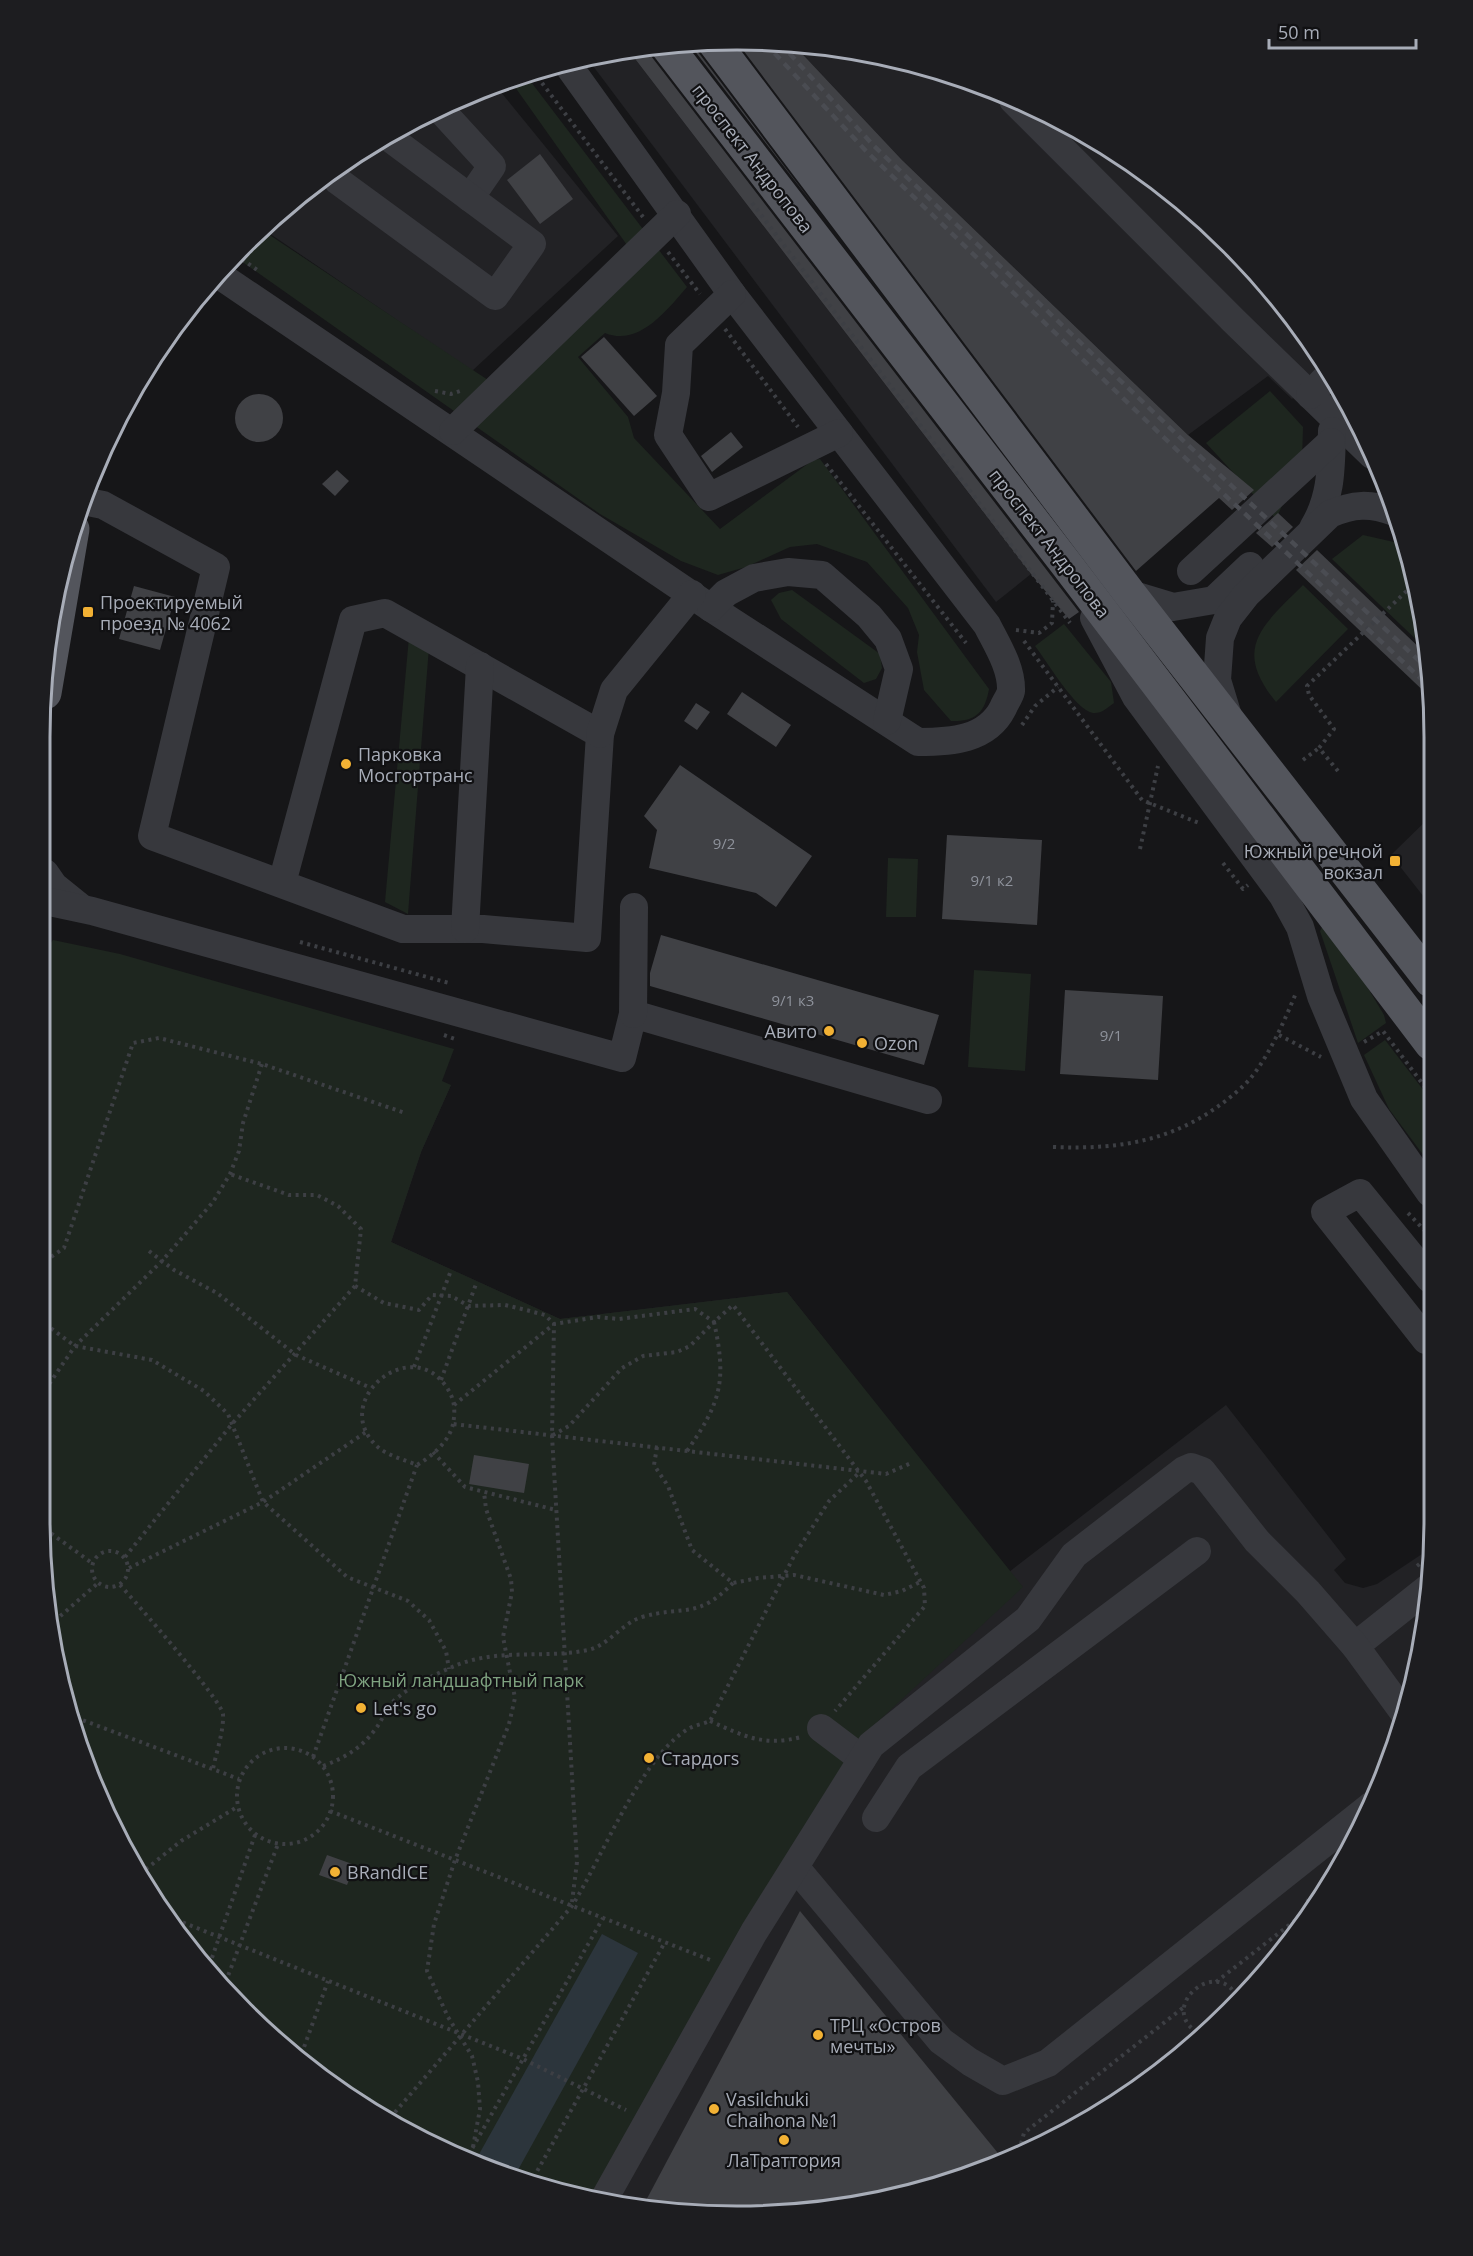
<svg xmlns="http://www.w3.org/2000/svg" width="1473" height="2256" viewBox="0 0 1473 2256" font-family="'Open Sans',sans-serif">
<rect width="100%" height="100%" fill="#161618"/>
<g fill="#222225">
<polygon points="793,44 828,45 961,76 1086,133 1197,212 1290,312 1325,368 1292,399 1268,376 1188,435 902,160"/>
<polygon points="629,51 1031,574 996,602 587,58"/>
<polygon points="496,86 618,236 472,371 263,229 312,183 428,111"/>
<polygon points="1432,815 1431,906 1391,855"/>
<polygon points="451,1085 421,1152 391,1242 560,1319 787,1292 1009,1572 1226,1405 1346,1559 1334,1570 1345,1583 1363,1588 1377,1584 1428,1550 1428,1611 1397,1743 1362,1828 1261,1980 1196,2044 1086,2123 917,2193 782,2215 691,2215 556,2193 470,2164 312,2073 212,1980 157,1907 76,1743 45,1611 45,1207"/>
</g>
<g fill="#1e261f">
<path d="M525,74l162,213c-20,23 -48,60 -82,46l-27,24 50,60 6,21 86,91 93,-69 7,-1 169,230c-4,23 -13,33 -38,32l-27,-31 -7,-38 2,-17 -11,-27 -41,-46 -50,-18 -27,3 -44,20 -28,8 -37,-14 -81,-47 -366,-258 28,-26 238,158 134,-133 -124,-175z"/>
<polygon points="1270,391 1303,427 1302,462 1276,519 1206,443"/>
<polygon points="1363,535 1394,542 1409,553 1425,648 1332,559"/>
<path d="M1303,585l45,44 -72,73c-44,-54 -14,-76 27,-117z"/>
<polygon points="792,590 880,654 882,668 876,679 864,683 781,619 771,600 779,593"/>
<path d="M1064,624l47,58 3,21c-7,5 -13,11 -21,10 -17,-2 -47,-53 -58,-67z"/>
<polygon points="409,637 429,647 408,914 385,902"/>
<polygon points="888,858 918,859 916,917 886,917"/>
<polygon points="1323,926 1357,970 1384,1015 1386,1023 1358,1043 1320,931"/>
<polygon points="53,940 120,954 454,1049 442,1081 451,1085 421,1152 391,1242 560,1319 787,1292 1023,1587 859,1739 594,2200 556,2193 470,2164 312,2073 212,1980 157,1907 76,1743 45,1611 45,950"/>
<polygon points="974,970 1031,974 1025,1071 968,1067"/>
<polygon points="1385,1040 1431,1100 1430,1164 1389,1109 1364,1055"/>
</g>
<polygon fill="#2c353c" points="602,1934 638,1953 513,2179 473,2165"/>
<g fill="#404145">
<polygon points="691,40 695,41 698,52 819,212 687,41"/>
<polygon points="737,42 793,44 902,160 1188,435 1254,490 1232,510 1219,498 1136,571"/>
<polygon points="648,48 651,56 1079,612 1069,619 1031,574 629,51"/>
<polygon points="540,154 573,199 540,224 507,180"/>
<polygon points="604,337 657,396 634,416 581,357"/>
<circle cx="259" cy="418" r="24"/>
<polygon points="731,432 743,447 712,472 701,456"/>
<polygon points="337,470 349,481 335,496 322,484"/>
<polygon points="1278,513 1293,527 1272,547 1256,533"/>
<polygon points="1317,550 1426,654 1432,699 1296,570"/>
<polygon points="134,586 175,597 160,650 119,639"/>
<polygon points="742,692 791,725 776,747 727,714"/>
<polygon points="696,703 710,712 697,730 684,721"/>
<polygon points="680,765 812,856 776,907 756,893 649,868 657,830 644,816"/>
<polygon points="947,835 1042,840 1037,925 942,919"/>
<polygon points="661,935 939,1015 924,1065 650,986 650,973"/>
<polygon points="1065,990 1163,996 1158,1080 1060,1074"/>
<polygon points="474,1455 529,1464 524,1493 469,1484"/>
<polygon points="327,1855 355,1865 347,1885 319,1875"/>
<polygon points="800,1911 1002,2158 917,2193 782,2215 691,2215 642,2208"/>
</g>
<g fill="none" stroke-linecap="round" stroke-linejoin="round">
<g stroke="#3d3f44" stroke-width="4" stroke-dasharray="3 4.5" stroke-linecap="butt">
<polyline points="636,50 643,59"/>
<polyline points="533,71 643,217"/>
<polyline points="752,203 1070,623"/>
<polyline points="668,252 700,294"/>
<polyline points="236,255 260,272"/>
<polyline points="725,329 798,427"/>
<polyline points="435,391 451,394 460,391"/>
<polyline points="826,464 966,643"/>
<polyline points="1016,630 1039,633 1052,623 1053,601"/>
<polyline points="1024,641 1142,800 1199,823"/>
<polyline points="1022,725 1035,706 1058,687"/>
<polyline points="1303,760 1319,748"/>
<polyline points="1338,771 1319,748 1334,729 1309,695 1307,686 1415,583"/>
<polyline points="1140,849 1158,766"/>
<polyline points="1223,863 1243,889 1248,885"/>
<polyline points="300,942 449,983"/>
<polyline points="444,1035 458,1040"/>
<polyline points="1279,1035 1321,1057"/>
<polyline points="1364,1042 1383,1031 1431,1095"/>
<path d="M1053,1147c74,3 131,-8 188,-59 23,-20 43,-66 55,-95"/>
<polyline points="1408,1213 1430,1236"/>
<polyline points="149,1251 174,1270 217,1293 296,1355 371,1388"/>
<polyline points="45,1261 64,1248 133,1043 159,1038 262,1064 405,1113"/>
<polyline points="355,1286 384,1303 419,1310 432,1295 451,1296 469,1306 505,1305 526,1310 545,1315 554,1324 552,1436 577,1862 572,1902"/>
<polyline points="45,1324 75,1346 152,1360 204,1391 228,1414 263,1502 347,1577 408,1601 429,1620 446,1651 449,1669"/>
<polyline points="414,1367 450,1273"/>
<polyline points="441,1380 476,1284"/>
<polyline points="45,1390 75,1346 162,1261 213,1202 230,1174 239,1151 243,1123 262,1064"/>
<polyline points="454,1405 554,1324 598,1317 619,1319 695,1309 714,1322 690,1346 677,1352 643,1356 622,1368 569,1426 553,1435"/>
<path d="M453,1424c-4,18 -21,32 -36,41 -12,-5 -28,-9 -38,-17 -52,-44 29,-114 66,-63 9,12 11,23 8,39l433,50 25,-11"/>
<polyline points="657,1447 654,1465 668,1486 692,1550 733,1583 758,1578 794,1575 884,1595 902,1591 920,1582"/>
<path d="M687,1451c34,-49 40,-70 27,-129l19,-17 133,176 58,107 1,18 -90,105"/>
<polyline points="433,1452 465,1487 556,1510"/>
<polyline points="45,1529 92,1563"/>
<circle cx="110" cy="1569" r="18"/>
<polyline points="125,1557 232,1424 355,1286 361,1229 338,1206 317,1195 289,1195 230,1174"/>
<polyline points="1417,1566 1428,1557"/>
<polyline points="129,1568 263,1502 366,1432"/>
<path d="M120,1585c14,15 102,116 103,129 1,17 -7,39 -10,55"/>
<polyline points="49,1626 98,1583"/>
<polyline points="69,1715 239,1779"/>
<path d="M710,1721c34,15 54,26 91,16"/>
<circle cx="285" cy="1796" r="48"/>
<polyline points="313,1757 417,1465"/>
<path d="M323,1766c21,-8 37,-17 51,-35 9,-11 12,-24 23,-33 17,-14 41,-25 60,-33 43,-17 87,-6 131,-15 20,-4 34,-27 54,-33 42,-12 55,3 91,-34"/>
<polyline points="330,1811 713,1961"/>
<polyline points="140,1874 181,1841 237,1807"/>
<polyline points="162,1914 523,2059 626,2110"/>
<polyline points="1302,1916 1309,1898 1320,1891"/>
<polyline points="207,1972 255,1835"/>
<polyline points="1216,1982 1302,1915"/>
<polyline points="223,1989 278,1844"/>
<path d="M1204,2036c-55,-25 17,-86 35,-34"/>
<polyline points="290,2052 301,2056"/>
<polyline points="299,2061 328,1981"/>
<polyline points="1162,2069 1203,2036"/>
<path d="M390,2118l182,-212c30,-48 69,-149 116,-177 7,-4 15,-5 22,-8l84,-165 35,-55 31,-29"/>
<polyline points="473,2147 480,2109 478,2082 472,2056 448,2017 427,1971 434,1924 455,1860 509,1724 515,1698 503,1637 512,1592 511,1579 486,1509 484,1492"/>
<polyline points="1019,2151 1024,2133 1184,2007"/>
<polyline points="465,2161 603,1918"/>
<polyline points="530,2184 665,1942"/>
</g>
<g stroke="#37383d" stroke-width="28">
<polyline points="1013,100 1234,321 1372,455"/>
<polyline points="438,107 492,166 470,198"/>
<polyline points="338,181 495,296 532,244 387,136"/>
<path d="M216,273l495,335 207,134c33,0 69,-2 85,-34 2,-5 7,-12 8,-17 1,-23 -14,-46 -24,-66l-255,-331 -167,-233"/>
<polyline points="732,294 679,345 676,393 668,435 709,497 839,433"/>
<polyline points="1310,395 1329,375"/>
<polyline points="453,431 677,214"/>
<polyline points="83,501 103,505 216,567 152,836 403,929 483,929 587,938 600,734 385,613 353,620 282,883"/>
<path d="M1313,528c19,-31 18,-61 19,-97"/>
<polyline points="1191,571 1331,442"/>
<polyline points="1130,594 1173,607 1214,600 1250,566"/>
<polyline points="711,608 726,593 754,578 788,572 822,575 869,616 888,639 899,669 887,721"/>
<polyline points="1094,618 1136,697 1283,896 1300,927 1321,996 1364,1099 1430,1193"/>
<path d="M1228,716l-11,-36 3,-42 8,-20 18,-23 84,-81c23,-10 40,-11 64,-2"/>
<polyline points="600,734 614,690 692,594"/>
<polyline points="45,873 54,886 80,907"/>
<polyline points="45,901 92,911 622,1058 633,1014 928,1100"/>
<polyline points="465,929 480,666"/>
<polyline points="633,1014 634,907"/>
<polyline points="1429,1340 1426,1340 1325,1212 1360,1193 1430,1279"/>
<polyline points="1355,1646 1428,1588"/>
<polyline points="821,1728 862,1759"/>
<polyline points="876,1818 909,1767 1197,1551"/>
<polyline points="796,1868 941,2041 970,2062 1003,2081 1048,2063 1372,1805"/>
<polyline points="603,2201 754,1932 871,1745 1028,1619 1074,1555 1184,1470 1191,1467 1202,1471 1257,1541 1308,1592 1355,1646 1404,1713"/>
</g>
<g stroke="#53555c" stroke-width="33">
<polyline points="713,41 1130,594 1431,981"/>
<polyline points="666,45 1067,565 1431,1044"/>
<polyline points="45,693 73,529"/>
</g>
<g stroke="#4a4c52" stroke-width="4.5" stroke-dasharray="8 6" stroke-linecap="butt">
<polyline points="765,43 866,151 1180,453 1432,689"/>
<polyline points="780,43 873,145 1188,445 1429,670"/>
</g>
</g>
<g fill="#f2b134" stroke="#111113" stroke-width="2">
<rect x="82" y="606" width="12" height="12" rx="3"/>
<circle cx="346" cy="764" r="6"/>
<rect x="1389" y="855" width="12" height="12" rx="3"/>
<circle cx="829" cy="1031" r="6"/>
<circle cx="862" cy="1043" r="6"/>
<circle cx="361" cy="1708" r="6"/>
<circle cx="649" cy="1758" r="6"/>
<circle cx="335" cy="1872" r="6"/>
<circle cx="818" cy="2035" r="6"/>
<circle cx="714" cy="2109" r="6"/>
<circle cx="784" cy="2140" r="6"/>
</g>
<g text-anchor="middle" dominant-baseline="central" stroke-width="4.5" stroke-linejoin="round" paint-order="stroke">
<g font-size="15" fill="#8e929b">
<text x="724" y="843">9/2</text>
<text x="992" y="880">9/1 к2</text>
<text x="793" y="1000">9/1 к3</text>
<text x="1111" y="1035">9/1</text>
</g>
<g font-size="18" fill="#a8adb8" stroke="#111113">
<text transform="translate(753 158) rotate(52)">проспект Андропова</text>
<text transform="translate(1050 543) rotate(52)">проспект Андропова</text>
</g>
<g font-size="18" fill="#a8adb8" stroke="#111113" text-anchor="start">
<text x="100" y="602">Проектируемый<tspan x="100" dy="21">проезд № 4062</tspan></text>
<text x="358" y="754">Парковка<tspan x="358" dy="21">Мосгортранс</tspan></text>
<text x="1383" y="851" text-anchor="end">Южный речной<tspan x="1383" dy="21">вокзал</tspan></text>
<text x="817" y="1031" text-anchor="end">Авито</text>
<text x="874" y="1043">Ozon</text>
<text x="373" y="1708">Let's go</text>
<text x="661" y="1758">Стардогs</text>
<text x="347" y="1872">BRandICE</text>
<text x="830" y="2025">ТРЦ «Остров<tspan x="830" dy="21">мечты»</tspan></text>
<text x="726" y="2099">Vasilchuki<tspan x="726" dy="21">Chaihona №1</tspan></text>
<text x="784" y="2160" text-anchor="middle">ЛаТраттория</text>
</g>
<g font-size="18" fill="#7fa381" stroke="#111113">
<text x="461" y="1680">Южный ландшафтный парк</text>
</g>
</g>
<path d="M0 0H1473V2256H0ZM737 50H737A687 687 0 0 1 1424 737V1519A687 687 0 0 1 737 2206H737A687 687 0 0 1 50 1519V737A687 687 0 0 1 737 50Z" fill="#1d1d20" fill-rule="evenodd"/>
<path fill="none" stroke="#a8adb8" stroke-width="3" d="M737 50H737A687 687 0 0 1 1424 737V1519A687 687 0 0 1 737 2206H737A687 687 0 0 1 50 1519V737A687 687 0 0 1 737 50Z"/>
<path d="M1269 39v9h147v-9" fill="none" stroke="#a8adb8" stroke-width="3"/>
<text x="1278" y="39" font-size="18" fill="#a8adb8" stroke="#111113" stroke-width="4.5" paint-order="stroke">50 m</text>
</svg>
